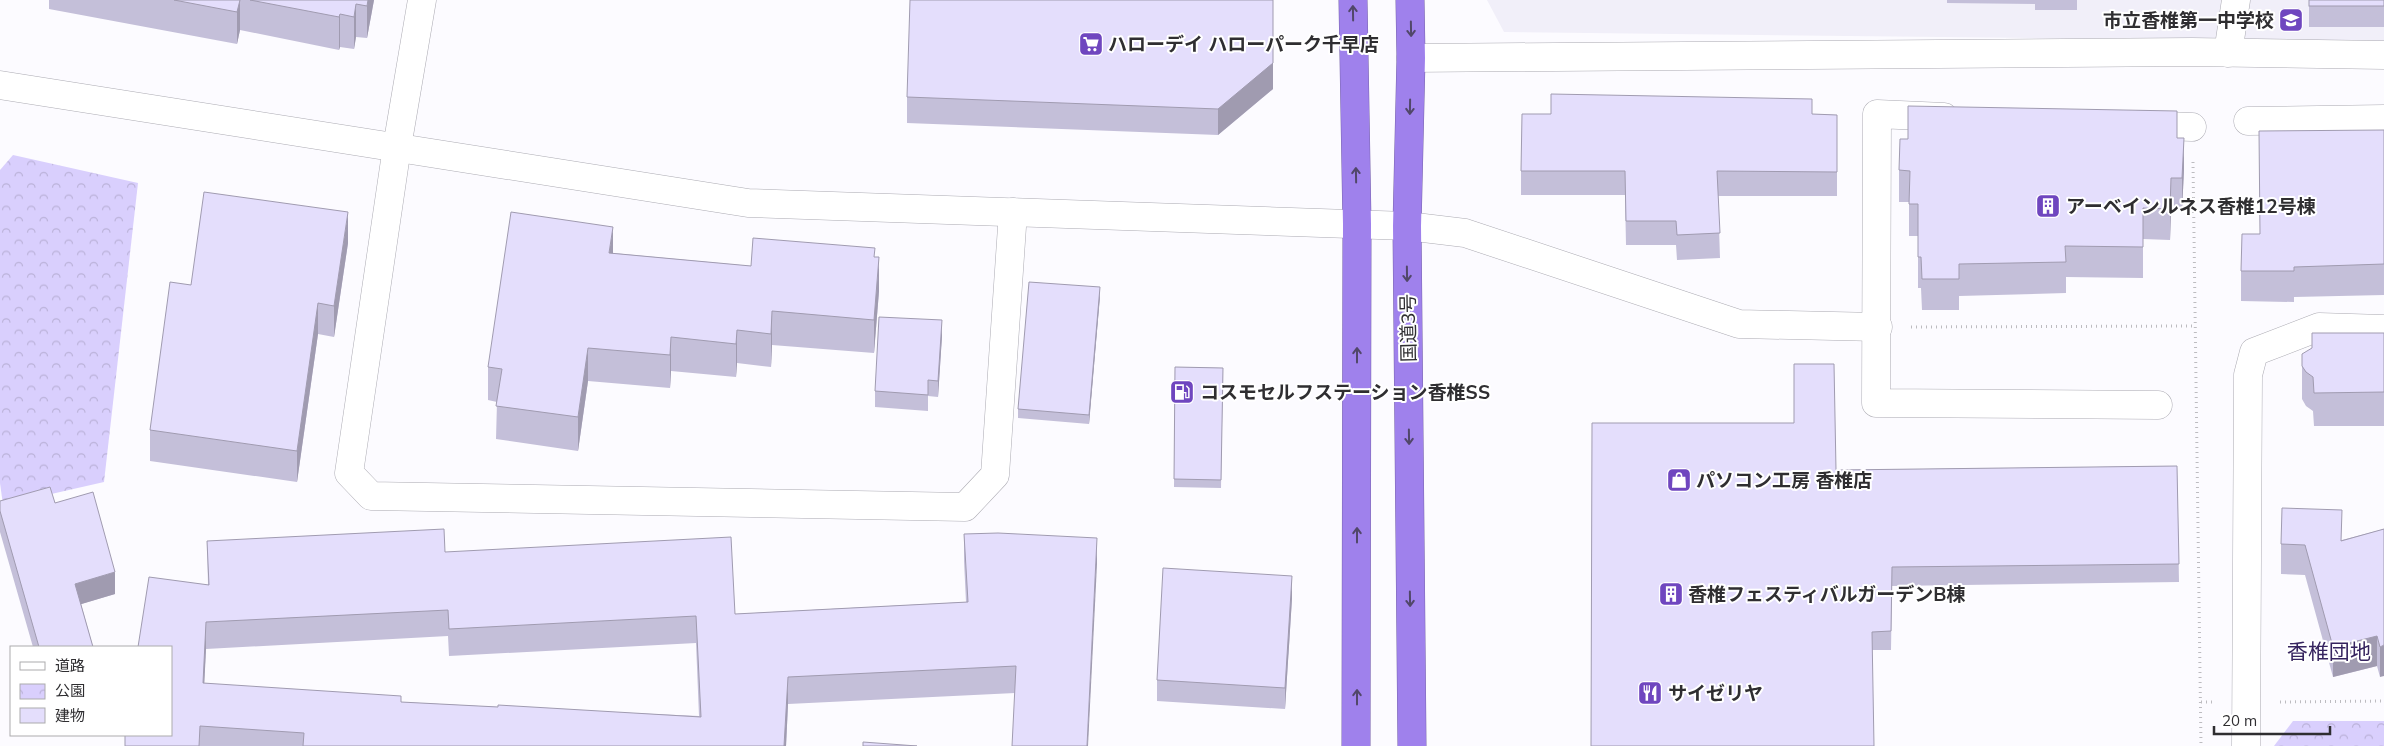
<svg xmlns="http://www.w3.org/2000/svg" width="2384" height="746" viewBox="0 0 2384 746" font-family="Mulish,'Noto Sans JP',sans-serif">
<defs>
<pattern id="park-crowns" width="20" height="18" patternUnits="userSpaceOnUse" patternTransform="scale(1.25)"><rect width="20" height="18" fill="#d9cffd"/><path d="M2 6a3 3 0 1 1 6 0M12 15a3 3 0 1 1 6 0" fill="none" stroke="#bbb2d9"/></pattern>
</defs>
<rect width="100%" height="100%" fill="#fcfbff"/>
<polygon fill="#f1eff9" points="1487,0 2384,0 2384,46 2198,40 1504,32"/>
<g fill="url(#park-crowns)">
<polygon points="13,155 138,183 104,482 3,505 0,483 0,170"/>
<polygon points="2293,721 2384,721 2384,746 2274,746"/>
</g>
<g fill="none" stroke-linecap="round" stroke-linejoin="round">
<defs>
<g id="minor">
<polyline points="422,0 397,147 349,473 371,496 965,507 995,475 1013,212"/>
<polyline points="2228,53 2236,0"/>
<polyline points="1411,58 2192,52 2384,55"/>
<polyline points="0,85 748,203 1407,226 1465,233 1739,324 1878,327"/>
<polyline points="1944,117 1877,114 1876,403 2158,405"/>
<polyline points="2248,121 2384,119"/>
<polyline points="2139,125 2192,127"/>
<polyline points="2246,746 2248,375 2254,352 2319,327 2384,329"/>
</g>
<g id="highway">
<polyline points="1353,0 1357,224 1356,746"/>
<polyline points="1410,0 1411,58 1407,226 1412,746"/>
</g>
</defs>
<use href="#minor" stroke="#acabb3" stroke-width="29"/>
<use href="#highway" stroke="#7864ab" stroke-width="29"/>
<g stroke="#bdbcc0" stroke-width="3" stroke-dasharray="1 4" stroke-linecap="butt">
<polyline points="2193,162 2201,746"/>
<polyline points="1911,327 2196,326"/>
<polyline points="2201,702 2213,702"/>
<polyline points="2280,702 2384,701"/>
</g>
<use href="#minor" stroke="#fff" stroke-width="28"/>
<use href="#highway" stroke="#9f81ec" stroke-width="28"/>
</g>
<g fill="#c4bfd9" fill-rule="evenodd">
<polygon points="49,0 374,0 367,38 356,37 354,49 340,47 339,50 240,30 237,44 49,9"/>
<polygon points="1947,0 2077,0 2077,10 2035,10 2035,4 1947,3"/>
<rect x="2309" y="0" width="75" height="27"/>
<polygon points="1273,89 1218,135 907,123 907,97"/>
<polygon points="1812,114 1837,115 1837,196 1718,196 1720,258 1677,260 1676,245 1626,245 1625,195 1521,195 1521,171"/>
<polygon points="2384,130 2384,295 2294,297 2294,302 2241,301 2241,271 2260,234"/>
<polygon points="2177,138 2184,170 2182,210 2171,209 2170,240 2143,239 2143,278 2066,277 2066,293 1959,296 1959,310 1922,310 1921,288 1918,288 1918,236 1909,236 1909,202 1899,202 1899,170"/>
<polygon points="348,243 334,337 318,334 297,482 150,461 150,430 191,285"/>
<polygon points="613,253 751,266 875,257 879,291 874,353 772,345 771,367 737,363 736,377 671,371 670,388 588,381 578,451 496,439 497,402 488,400 488,367"/>
<polygon points="1100,296 1089,424 1018,418 1018,409"/>
<polygon points="2384,333 2384,426 2314,426 2313,411 2306,406 2302,399 2302,354"/>
<polygon points="942,336 938,397 928,396 928,411 875,407 875,391"/>
<polygon points="1175,367 1223,368 1221,488 1174,487"/>
<polygon points="2177,466 2179,582 1892,586 1891,650 1872,650 1836,470"/>
<polygon points="0,501 55,503 115,594 81,604 93,647 33,647 0,532"/>
<polygon points="2384,529 2380,677 2377,666 2333,677 2305,575 2281,574 2281,544 2342,540"/>
<path d="M964,534l133,30 -82,129 -227,11 -2,42h-661l83,-161 -1,-44 238,11 290,62 231,-12 -2,-41zM448,636l1,20 247,-13 3,73 -201,-9 -97,-5 -197,-19 2,-34z"/>
<polygon points="1292,598 1285,709 1157,701 1157,680"/>
</g>
<g fill="#a09bb0">
<polygon points="240,0 240,30 237,44 237,12"/>
<polygon points="368,0 374,0 367,38 367,6"/>
<polygon points="1273,0 1273,89 1218,135 1218,109"/>
<polygon points="356,4 356,37 354,49 354,17"/>
<polygon points="340,14 340,47 339,50 339,17"/>
<polygon points="2184,138 2184,170 2182,210 2182,178"/>
<polygon points="2171,178 2171,209 2170,240 2170,209"/>
<polygon points="348,212 348,243 334,337 334,306"/>
<polygon points="613,227 613,261 609,253"/>
<polygon points="879,257 879,291 874,353 874,320"/>
<polygon points="1100,287 1100,296 1089,424 1089,415"/>
<polygon points="318,303 318,334 297,482 297,451"/>
<polygon points="772,311 772,345 771,367 771,334"/>
<polygon points="942,320 942,336 938,397 938,381"/>
<polygon points="737,330 737,363 736,377 736,344"/>
<polygon points="671,337 671,371 670,388 670,355"/>
<polygon points="588,348 588,381 578,451 578,417"/>
<polygon points="1097,538 1097,564 1088,746 1087,746"/>
<polygon points="115,572 115,594 75,606 75,584"/>
<polygon points="1292,576 1292,598 1285,709 1285,688"/>
<polygon points="206,622 206,649 203,710 203,683"/>
<polygon points="2377,636 2377,666 2333,677 2333,647"/>
<polygon points="2384,645 2384,676 2380,677 2380,647"/>
<polygon points="788,677 788,704 786,746 784,746"/>
</g>
<g fill="#e4defc" stroke="#a09bb0" fill-rule="evenodd">
<polygon points="174,0 240,0 237,12"/>
<polygon points="250,0 368,0 367,6 356,4 354,17 340,14 339,17"/>
<polygon points="910,0 1273,0 1273,63 1218,109 907,97"/>
<rect x="2309" y="0" width="75" height="6"/>
<polygon points="1551,94 1812,99 1812,114 1837,115 1837,172 1717,171 1720,233 1677,235 1676,221 1626,221 1625,171 1521,171 1522,114 1551,114"/>
<polygon points="1908,106 2177,111 2177,138 2184,138 2182,178 2171,178 2170,209 2143,208 2143,247 2065,246 2066,262 1959,264 1959,279 1922,279 1921,257 1918,257 1918,204 1909,204 1910,171 1899,170 1900,139 1908,139"/>
<polygon points="2384,130 2384,264 2294,267 2294,271 2241,271 2242,234 2260,234 2259,131"/>
<polygon points="204,192 348,212 334,306 318,303 297,451 150,430 170,282 191,285"/>
<polygon points="511,212 613,227 609,253 751,266 753,238 875,248 874,257 879,257 874,320 772,311 771,334 737,330 736,344 671,337 670,355 588,348 578,417 496,406 502,369 488,367"/>
<polygon points="1029,282 1100,287 1089,415 1018,409"/>
<polygon points="879,317 942,320 938,381 928,380 928,395 875,391"/>
<polygon points="2312,333 2384,333 2384,392 2314,393 2313,377 2306,372 2302,366 2302,354 2312,348"/>
<polygon points="1794,364 1834,364 1836,470 2177,466 2179,564 1892,567 1891,631 1872,632 1874,746 1591,746 1592,423 1794,423"/>
<polygon points="1175,367 1223,368 1221,480 1174,479"/>
<polygon points="50,487 55,503 93,492 115,572 75,584 93,647 39,647 0,511 0,501"/>
<polygon points="2282,508 2342,510 2341,541 2384,529 2384,645 2380,647 2377,636 2333,647 2305,545 2281,544"/>
<path d="M444,529l1,23 286,-15 4,77 233,-12 -4,-68 34,-1 99,5 -10,208h-75l4,-80 -228,11 -4,69h-481l1,-13 -104,-7 -1,20h-74v-11h46v-88h-33l11,-70 60,8 -2,-44zM448,610l1,19 247,-13 5,101 -203,-12v2l-97,-5v-6l-198,-13 3,-61z"/>
<polygon points="1163,568 1292,576 1285,688 1157,680"/>
<polygon points="863,742 917,746 863,746"/>
</g>
<defs><path id="oneway-shaft" d="M-6 0H5M1.5-3L5.5 0L1.5 3" fill="none" stroke-width="1.6" stroke-linecap="round" stroke-linejoin="round" transform="scale(1.25)"/></defs>
<g stroke="#514769">
<use href="#oneway-shaft" transform="translate(1353 13) rotate(-91)"/>
<use href="#oneway-shaft" transform="translate(1411 29) rotate(89)"/>
<use href="#oneway-shaft" transform="translate(1410 107) rotate(91)"/>
<use href="#oneway-shaft" transform="translate(1356 175) rotate(-91)"/>
<use href="#oneway-shaft" transform="translate(1407 274) rotate(89)"/>
<use href="#oneway-shaft" transform="translate(1357 355) rotate(-90)"/>
<use href="#oneway-shaft" transform="translate(1409 437) rotate(89)"/>
<use href="#oneway-shaft" transform="translate(1357 535) rotate(-90)"/>
<use href="#oneway-shaft" transform="translate(1410 599) rotate(89)"/>
<use href="#oneway-shaft" transform="translate(1357 697) rotate(-90)"/>
</g>
<defs>
<symbol id="school-square" viewBox="-11 -11 22 22"><rect x="-9" y="-9" width="18" height="18" rx="4" fill="#6f46bf" stroke="#fff"/><path d="M0-5L7-2L0 1L-7-2ZM-4 1L0 2.5L4 1V4Q0 6-4 4Z" fill="#fff"/></symbol>
<symbol id="supermarket-square" viewBox="-11 -11 22 22"><rect x="-9" y="-9" width="18" height="18" rx="4" fill="#6f46bf" stroke="#fff"/><path d="M-6-5.5h2.5l.6 2H6L4.5 2H-2.5L-4.4-4H-6ZM-1.5 3.2a1.3 1.3 0 1 0 .1 0ZM3 3.2a1.3 1.3 0 1 0 .1 0Z" fill="#fff"/></symbol>
<symbol id="building-square" viewBox="-11 -11 22 22"><rect x="-9" y="-9" width="18" height="18" rx="4" fill="#6f46bf" stroke="#fff"/><path d="M-4-6H4V6H1V3H-1V6H-4ZM-2.5-4.3h1.7v1.8h-1.7ZM.8-4.3h1.7v1.8H.8ZM-2.5-1h1.7V.8h-1.7ZM.8-1h1.7V.8H.8Z" fill="#fff"/></symbol>
<symbol id="fuel-square" viewBox="-11 -11 22 22"><rect x="-9" y="-9" width="18" height="18" rx="4" fill="#6f46bf" stroke="#fff"/><path d="M-5.5-6h7V0h2V4h1.3V-2.5L3-4.5l.8-.8L6-3V5H2.5V1h-1V6h-7ZM-4.2-4.7v3.2H.2V-4.7Z" fill="#fff"/></symbol>
<symbol id="shop-square" viewBox="-11 -11 22 22"><rect x="-9" y="-9" width="18" height="18" rx="4" fill="#6f46bf" stroke="#fff"/><path d="M-5-2.5h2.3a2.7 3.5 0 0 1 5.4 0H5L5.5 6h-11ZM-1.5-2.5h3a1.5 2.3 0 0 0-3 0Z" fill="#fff"/></symbol>
<symbol id="restaurant-square" viewBox="-11 -11 22 22"><rect x="-9" y="-9" width="18" height="18" rx="4" fill="#6f46bf" stroke="#fff"/><path d="M-5-6h1v4h1v-4h1v4h1v-4h1v5L-1.5 .5V6h-2V.5L-5-1ZM5-6V6H3V1.5H1.5Q1.5-4 5-6Z" fill="#fff"/></symbol>
</defs>
<g fill-rule="evenodd">
<use href="#school-square" x="2277" y="6" width="28" height="28"/>
<use href="#supermarket-square" x="1077" y="30" width="28" height="28"/>
<use href="#building-square" x="2034" y="192" width="28" height="28"/>
<use href="#fuel-square" x="1168" y="378" width="28" height="28"/>
<use href="#shop-square" x="1665" y="466" width="28" height="28"/>
<use href="#building-square" x="1657" y="580" width="28" height="28"/>
<use href="#restaurant-square" x="1636" y="679" width="28" height="28"/>
</g>
<g text-anchor="middle" dominant-baseline="central" stroke-width="4" stroke-linejoin="round" paint-order="stroke">
<g font-size="19" font-weight="bold" fill="#2f2e31" stroke="#fff" text-anchor="start">
<text x="2274" y="20" text-anchor="end">市立香椎第一中学校</text>
<text x="1108" y="44">ハローデイ ハローパーク千早店</text>
<text x="2066" y="206">アーベインルネス香椎12号棟</text>
<text x="1200" y="392">コスモセルフステーション香椎SS</text>
<text x="1696" y="480">パソコン工房 香椎店</text>
<text x="1688" y="594">香椎フェスティバルガーデンB棟</text>
<text x="1668" y="693">サイゼリヤ</text>
</g>
<g font-size="19" fill="#2f2e31" stroke="#fff">
<text transform="translate(1408 328) rotate(-91)">国道3号</text>
</g>
<g font-size="21" fill="#36245f" stroke="#fff">
<text x="2329" y="651">香椎団地</text>
</g>
</g>
<rect x="10" y="646" width="162" height="90" fill="#ffffff" stroke="#acabad"/>
<rect x="20" y="662" width="25" height="8" fill="#ffffff" stroke="#acabad"/>
<text x="55" y="671" font-size="15" fill="#2f2e31">道路</text>
<rect x="20" y="684" width="25" height="15" fill="url(#park-crowns)" stroke="#acabad"/>
<text x="55" y="696" font-size="15" fill="#2f2e31">公園</text>
<rect x="20" y="708" width="25" height="15" fill="#e4defc" stroke="#acabad"/>
<text x="55" y="721" font-size="15" fill="#2f2e31">建物</text>
<path d="M2214 726v8h116v-8" fill="none" stroke="#2f2e31" stroke-width="2.5"/>
<text x="2222" y="726" font-size="15" fill="#2f2e31" stroke="#ffffff" stroke-width="4" paint-order="stroke">20 m</text>
</svg>
